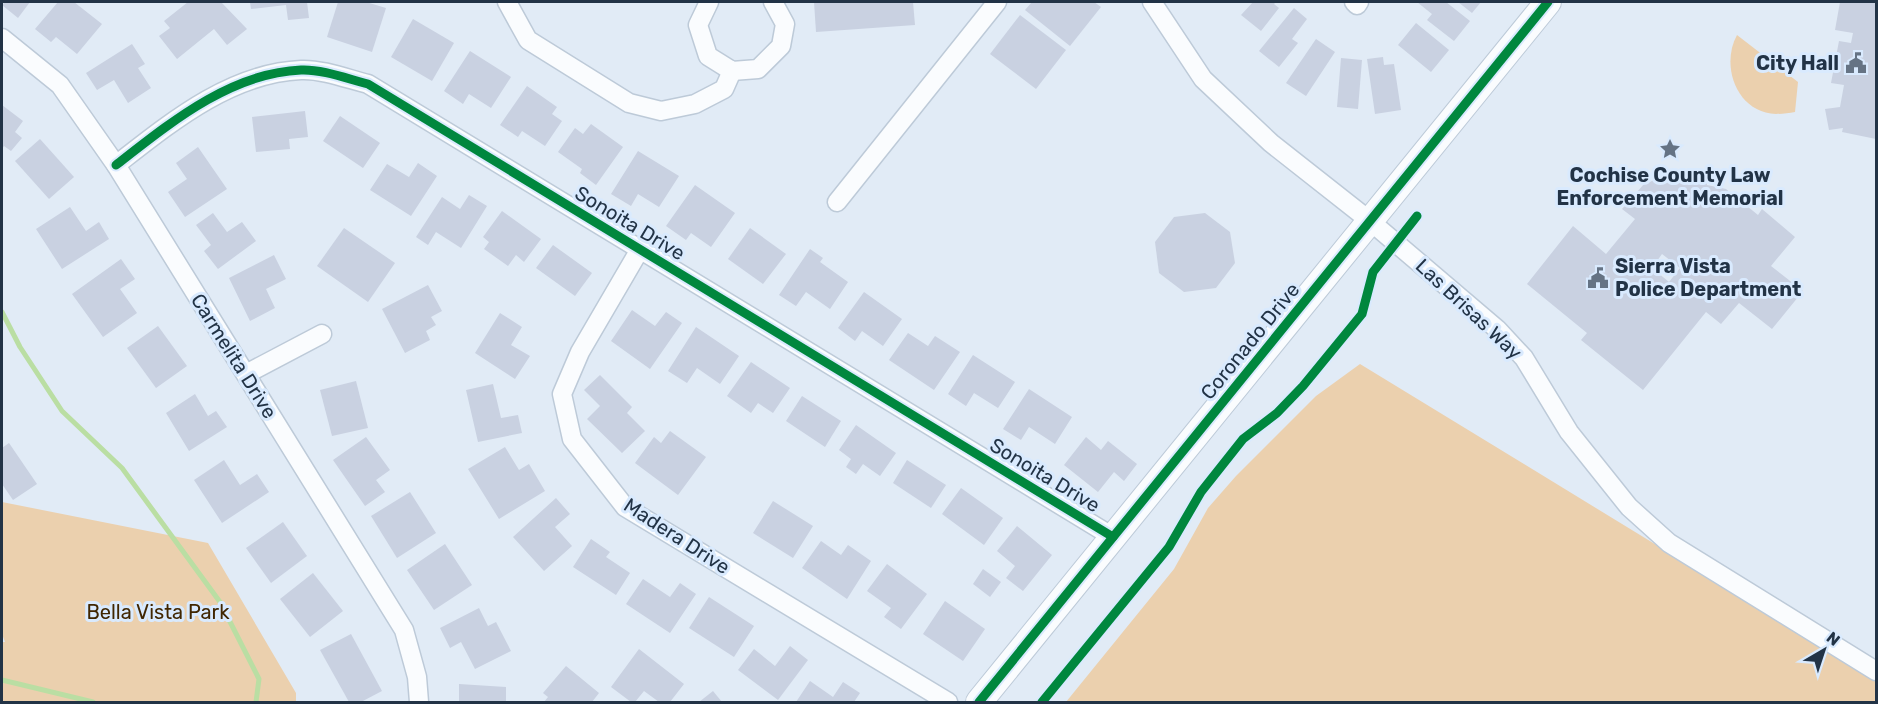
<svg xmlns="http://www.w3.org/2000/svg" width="1878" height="704" viewBox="0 0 1878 704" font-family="Rubik,sans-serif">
<rect width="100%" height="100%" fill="#e1ebf6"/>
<g fill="#ebd0ae">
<path d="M1737,35l61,47 -3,30c-6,1 -13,2 -19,2 -39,-1 -56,-48 -39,-79z"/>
<polygon points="1360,364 1876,679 1876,702 1066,702 1174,569 1208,508 1236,476 1316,396"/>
<polygon points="2,502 208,543 296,693 296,702 2,702 2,642 5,642 2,634"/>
</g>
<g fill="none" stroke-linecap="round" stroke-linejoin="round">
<g stroke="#badea3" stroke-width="5">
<polyline points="2,312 20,347 62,411 122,468 220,602 259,679 256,702"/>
<polyline points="2,680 93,702"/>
</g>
</g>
<g fill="#c9d1e1" fill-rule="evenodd">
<polygon points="5,2 30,2 18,18 2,5"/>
<polygon points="58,2 74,2 102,24 77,54 56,37 51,42 35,29"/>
<polygon points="188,2 221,2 247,29 227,45 214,29 177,59 159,36 170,28 164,21"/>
<polygon points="250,2 307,2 309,18 288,20 286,5 251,9"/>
<polygon points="338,2 366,2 386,8 372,52 327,37"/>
<polygon points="814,2 913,2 915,25 816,32"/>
<polygon points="1032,2 1094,2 1101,7 1070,46 1025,10"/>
<polygon points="1253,2 1276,2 1274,4 1279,8 1261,31 1241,15"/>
<polygon points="1417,2 1446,2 1470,21 1454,41 1427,20 1432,14"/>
<polygon points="1458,2 1481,2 1472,13"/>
<polygon points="1840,2 1876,2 1876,139 1842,132 1843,128 1829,130 1825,109 1840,107 1844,85 1831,83 1839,41 1851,43 1853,33 1835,30"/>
<polygon points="1294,8 1307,19 1292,39 1298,43 1279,67 1259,51"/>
<polygon points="1020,15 1066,50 1036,89 990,54"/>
<polygon points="413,19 454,43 432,81 391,57"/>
<polygon points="1416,23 1449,50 1431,72 1398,45"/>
<polygon points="1316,39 1335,52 1306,96 1286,83"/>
<polygon points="132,44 145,64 138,68 151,88 128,103 114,80 97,90 86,73"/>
<polygon points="470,51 511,77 491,108 469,94 463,104 444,91"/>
<polygon points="1383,57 1384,65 1394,64 1401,110 1375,114 1367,59"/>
<polygon points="1341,58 1362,60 1358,109 1337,107"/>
<polygon points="527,86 557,107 552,114 562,121 545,146 522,131 518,137 500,125"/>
<polygon points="2,105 23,121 15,132 22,138 11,151 4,146 2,149"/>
<polygon points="305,111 308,137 289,139 290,149 256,152 252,117"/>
<polygon points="340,116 380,143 363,168 323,141"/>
<polygon points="591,124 623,147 596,185 580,173 582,169 558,152 575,128 583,134"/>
<polygon points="40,139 74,177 49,199 15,161"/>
<polygon points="198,147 227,189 185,217 168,192 187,179 176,163"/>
<polygon points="638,151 679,176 659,207 638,194 631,206 611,194"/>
<polygon points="418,163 437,176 411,216 370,190 387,164 409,177"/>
<path d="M1689,173l17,4 1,8 19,4 32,26 4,-6 33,28 -24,29 32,25 -31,38 -33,-26 -18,21 -15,-12 -63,78 -62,-50 6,-7 -60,-49 46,-58 33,28 29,-35 -13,-10 22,-25 27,-10zM1662,254l18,14 -11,14 -17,-14z"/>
<polygon points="695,185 735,213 711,247 691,233 686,240 666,226"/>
<polygon points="469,195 487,206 461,248 436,232 428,245 416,237 442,197 460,209"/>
<polygon points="70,207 86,231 99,222 109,239 62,269 36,229"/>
<polygon points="502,211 541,239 524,262 516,255 508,266 484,249 489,242 483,237"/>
<polygon points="213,213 227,232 242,222 256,241 218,269 204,251 211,245 196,225"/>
<polygon points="1205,213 1230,232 1235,263 1216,288 1184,292 1159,273 1155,242 1174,217"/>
<polygon points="344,228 395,263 368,302 317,266"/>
<polygon points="750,228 786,254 763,284 728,259"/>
<polygon points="553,245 592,273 575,296 536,268"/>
<polygon points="810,249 823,258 820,262 848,282 830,309 806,292 796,306 779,295"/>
<polygon points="274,255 286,279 266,289 275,308 250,321 229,278"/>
<polygon points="121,259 135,279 120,289 137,313 103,337 72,294"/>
<polygon points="428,285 442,311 431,317 436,325 426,331 430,340 405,353 382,309"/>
<polygon points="864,292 902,319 883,346 862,331 855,341 838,328"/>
<polygon points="632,310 655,326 666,312 682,323 650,369 611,341"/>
<polygon points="500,313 522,327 511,345 530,356 515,379 475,353"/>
<polygon points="158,326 187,366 156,388 127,348"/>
<polygon points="696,327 739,356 720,384 697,368 687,383 668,371"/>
<polygon points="908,333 928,346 935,336 960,352 934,390 889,360"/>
<polygon points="973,355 1015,382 998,408 974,393 966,406 948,394"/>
<polygon points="751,362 790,388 773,413 758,403 751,413 727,396"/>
<polygon points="600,375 632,407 627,413 645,431 622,453 587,419 600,406 584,390"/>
<polygon points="356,381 368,428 332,436 320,390"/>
<polygon points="493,384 501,418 518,415 522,433 478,442 466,390"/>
<polygon points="1029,389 1072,417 1055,444 1029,427 1021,440 1003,429"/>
<polygon points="195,394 208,416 216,411 227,427 189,451 166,413"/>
<polygon points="802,396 841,421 825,447 786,421"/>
<polygon points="856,425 896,453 880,476 863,464 856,474 846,467 851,459 839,450"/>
<polygon points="670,431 706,457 678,495 635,463 654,437 661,443"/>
<polygon points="366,437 390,470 376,480 385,492 365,506 333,460"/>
<polygon points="1086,437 1101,450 1108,441 1137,464 1124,481 1114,472 1098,492 1064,465"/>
<polygon points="9,443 37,484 13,500 2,484 2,448"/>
<polygon points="505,447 519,470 529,464 545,491 499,519 468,469"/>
<polygon points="224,460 240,485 257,474 269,492 222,523 194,480"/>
<polygon points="907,460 946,485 931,508 893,483"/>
<polygon points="961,488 1003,518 984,545 942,514"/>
<polygon points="410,492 436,533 397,558 371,516"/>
<polygon points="556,498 570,514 555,527 572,546 544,571 513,537"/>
<polygon points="773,501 813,526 793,558 753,533"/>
<polygon points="283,522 307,556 271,583 246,548"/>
<polygon points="1017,526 1052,555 1023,591 1006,578 1015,566 997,551"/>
<polygon points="591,539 610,552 606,557 630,573 616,595 573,567"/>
<polygon points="821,541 841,555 848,545 871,561 847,599 802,568"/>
<polygon points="445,544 472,585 434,610 407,570"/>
<polygon points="887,564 927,594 901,629 884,617 891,608 867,591"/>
<polygon points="983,569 1001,582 990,597 973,584"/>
<polygon points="313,573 343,611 310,637 280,599"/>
<polygon points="643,579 670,597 680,583 696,594 670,633 626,604"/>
<polygon points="709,597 754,626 734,657 689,628"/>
<polygon points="945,601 985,629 963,661 923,634"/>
<polygon points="479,608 488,626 496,622 511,651 475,669 461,642 450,648 440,628"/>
<polygon points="351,634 382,691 361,702 349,702 320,650"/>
<polygon points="790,646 808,660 778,700 738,670 754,649 775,666"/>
<polygon points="639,649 684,684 670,702 659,702 644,691 635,702 631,702 611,687"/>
<polygon points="566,666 599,693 592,702 544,702 548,697 543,693"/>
<polygon points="810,681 833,697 843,682 860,693 854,702 796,702"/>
<polygon points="459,684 506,687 506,702 459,702"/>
<polygon points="713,691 722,702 699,702"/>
</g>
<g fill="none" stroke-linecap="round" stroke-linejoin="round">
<defs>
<g id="street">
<polyline points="507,2 528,40 629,103 661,111 695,104 724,89 732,71"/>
<polyline points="709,2 698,25 708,56 732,71 758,69 781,46 785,24 773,2"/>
<polyline points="1152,2 1203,79 1271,143 1370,221 1497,329 1524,358 1569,432 1629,507 1669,543 1876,671"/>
<polyline points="1354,2 1357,5 1359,2"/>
<polyline points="2,38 60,85 116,165 404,630 417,677 419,702"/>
<path d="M116,165c54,-42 114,-92 185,-95 21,-1 47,9 67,14l745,453"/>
<polyline points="837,202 997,2"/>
<polyline points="639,251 580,352 562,394 572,439 625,507 948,702"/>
<polyline points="246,374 322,334"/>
</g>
<polyline id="secondary" points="979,702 1548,2"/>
</defs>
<use href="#street" stroke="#bdcad8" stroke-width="21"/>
<use href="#secondary" stroke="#bdcad8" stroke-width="28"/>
<use href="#street" stroke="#fafcfe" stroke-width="18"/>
<use href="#secondary" stroke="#fafcfe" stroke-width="26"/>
<defs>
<g id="cycleway">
<path d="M116,165c54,-42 114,-92 185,-95 21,-1 47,9 67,14l745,453"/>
<polyline points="979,702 1548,2"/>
<polyline points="1042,702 1169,547 1201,492 1243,439 1277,413 1303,386 1362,314 1373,272 1417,216"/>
</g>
</defs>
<use href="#cycleway" stroke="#d9eafe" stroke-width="13"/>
<use href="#cycleway" stroke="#00873e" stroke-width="9"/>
</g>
<defs>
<symbol id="civic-bare" viewBox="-9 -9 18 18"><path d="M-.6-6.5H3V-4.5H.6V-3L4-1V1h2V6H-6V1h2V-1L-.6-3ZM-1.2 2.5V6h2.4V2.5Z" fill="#657384" stroke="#d9eafe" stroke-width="2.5" paint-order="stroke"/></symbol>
<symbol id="sight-bare" viewBox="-9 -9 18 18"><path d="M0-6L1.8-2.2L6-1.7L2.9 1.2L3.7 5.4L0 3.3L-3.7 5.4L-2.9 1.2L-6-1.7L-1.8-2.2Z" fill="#657384" stroke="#d9eafe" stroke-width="2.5" paint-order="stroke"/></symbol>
</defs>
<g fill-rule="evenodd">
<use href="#civic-bare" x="1841" y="48" width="30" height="30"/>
<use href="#sight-bare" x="1655" y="134" width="30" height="30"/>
<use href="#civic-bare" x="1583" y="263" width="30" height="30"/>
</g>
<g text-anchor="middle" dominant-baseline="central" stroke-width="6" stroke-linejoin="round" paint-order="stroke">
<g font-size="20" font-weight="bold" fill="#223346" stroke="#d9eafe" text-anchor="end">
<text x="1839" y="63">City Hall</text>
<text x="1670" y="175" text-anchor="middle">Cochise County Law<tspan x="1670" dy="23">Enforcement Memorial</tspan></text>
<text x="1615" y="266" text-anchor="start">Sierra Vista<tspan x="1615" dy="23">Police Department</tspan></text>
</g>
<g font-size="20" fill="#223346" stroke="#d9eafe">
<text transform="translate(630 223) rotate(31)">Sonoita Drive</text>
<text transform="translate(1469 309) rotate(43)">Las Brisas Way</text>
<text transform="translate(1250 341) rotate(-51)">Coronado Drive</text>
<text transform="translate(234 356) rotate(58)">Carmelita Drive</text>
<text transform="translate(1045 475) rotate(31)">Sonoita Drive</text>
<text transform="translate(677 536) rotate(33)">Madera Drive</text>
</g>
<g font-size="20" fill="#402601" stroke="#d9eafe">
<text x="158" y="612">Bella Vista Park</text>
</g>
</g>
<rect width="1878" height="704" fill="none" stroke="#223346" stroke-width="6"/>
<g transform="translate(1824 650) rotate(39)" stroke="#d9eafe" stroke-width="4.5" paint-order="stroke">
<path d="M0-4.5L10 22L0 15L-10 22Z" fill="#223346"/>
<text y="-9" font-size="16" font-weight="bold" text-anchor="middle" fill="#223346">N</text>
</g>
</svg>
